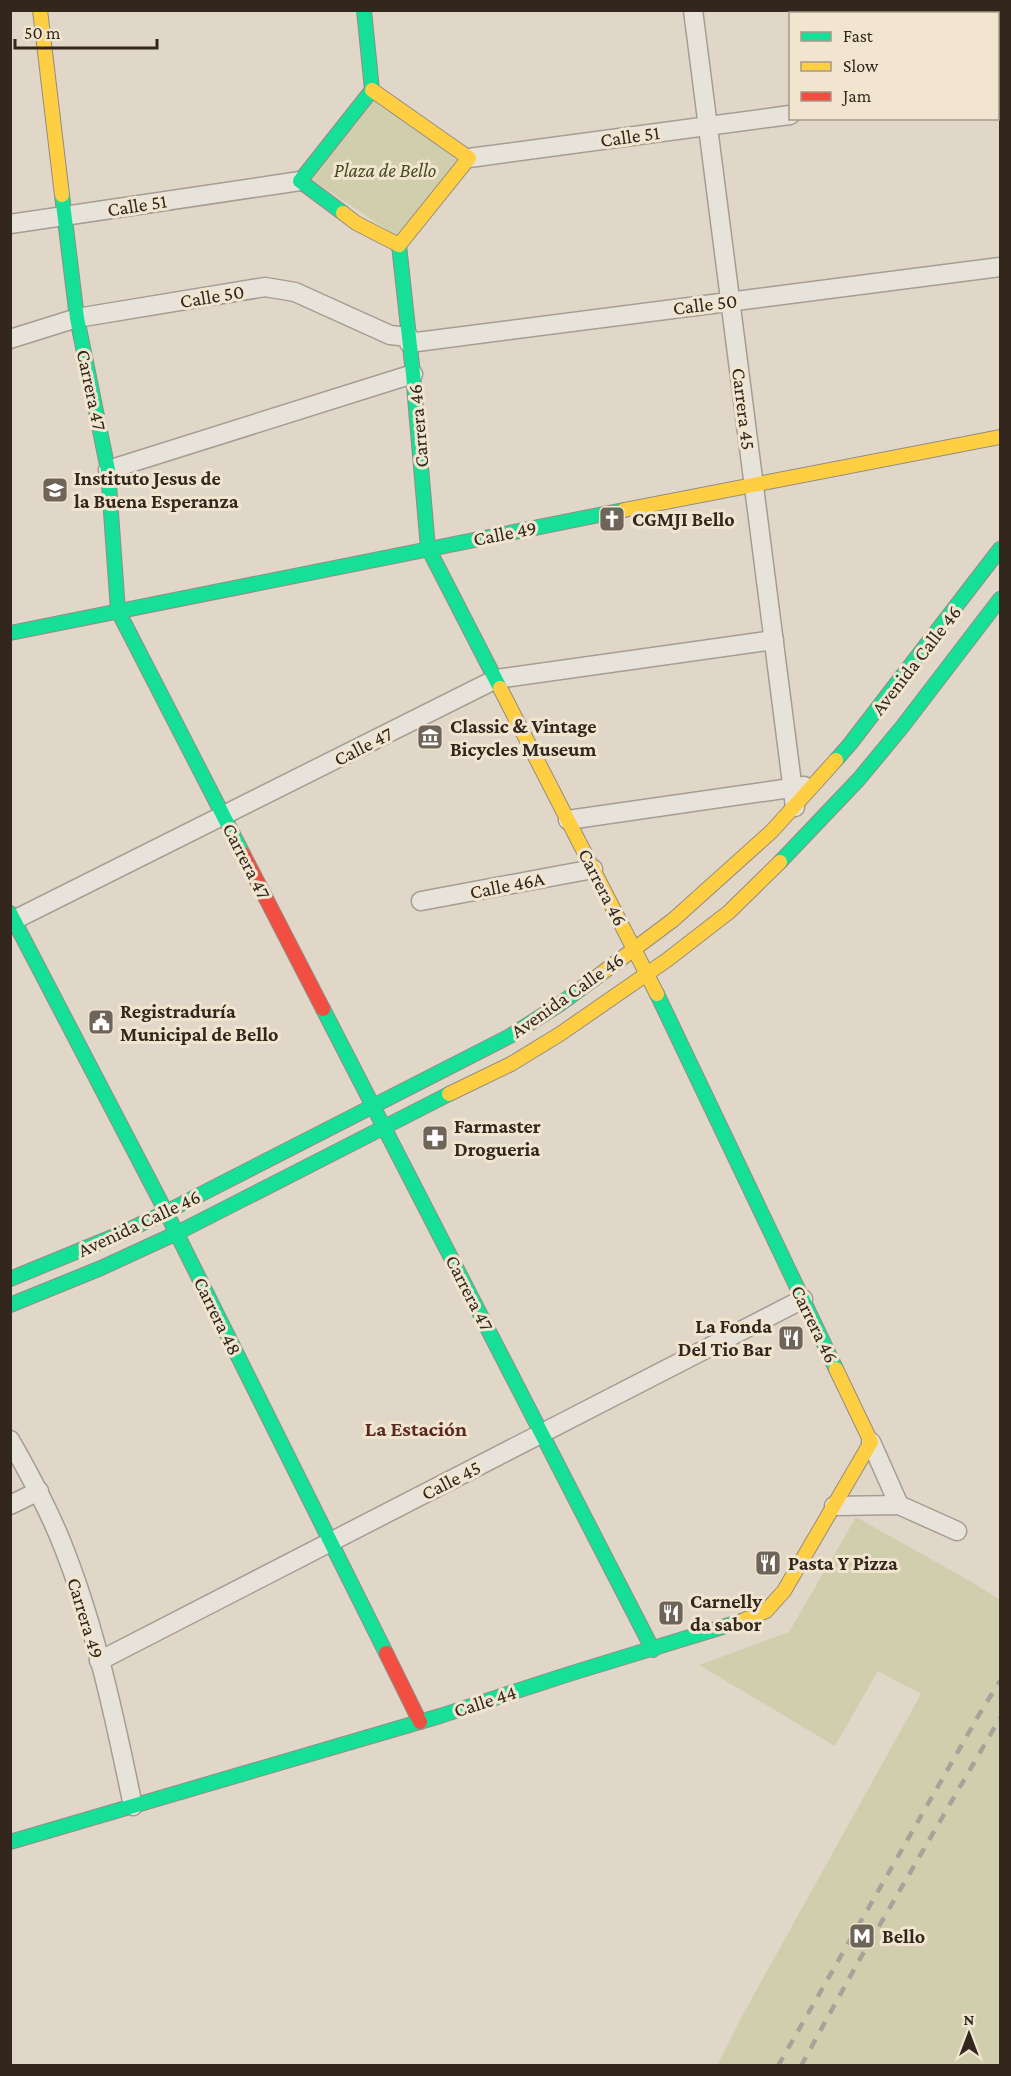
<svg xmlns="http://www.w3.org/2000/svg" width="1011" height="2076" viewBox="0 0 1011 2076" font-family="'Crimson Pro',serif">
<rect width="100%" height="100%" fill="#e0d7c9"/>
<g fill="#d1cead">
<polygon points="374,100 460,160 398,237 311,179"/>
<polygon points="856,1517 970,1581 1000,1600 1000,2065 717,2065 747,2007 921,1694 878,1671 835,1746 699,1665 789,1632"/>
</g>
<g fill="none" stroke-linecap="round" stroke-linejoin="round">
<defs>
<g id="street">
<polyline points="693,10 795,807"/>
<polyline points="998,88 1000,87"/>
<polyline points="469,158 790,115"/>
<polyline points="10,224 300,181"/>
<polyline points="10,339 77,318 265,287 295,292 390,335 409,337"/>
<polyline points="409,343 1000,267"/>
<polyline points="108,470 413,374"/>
<polyline points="568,820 804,786"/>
<polyline points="421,901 593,869"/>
<polyline points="10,922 496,679 774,640"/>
<path d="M10,1440c20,35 39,70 53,106 33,83 52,173 70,260"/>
<polyline points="871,1442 899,1505"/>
<polyline points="10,1505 39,1491"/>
<polyline points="834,1506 899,1505 957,1531"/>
<polyline points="99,1661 803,1299"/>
</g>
<g id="fast">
<polyline points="364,10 372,90"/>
<polyline points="62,195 77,318 108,470 118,611 243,854"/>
<polyline points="343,213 300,181 372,90"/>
<polyline points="399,245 413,374 428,548 500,688"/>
<polyline points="10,633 624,510"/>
<polyline points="836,760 850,744 1000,549"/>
<polyline points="780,862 859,779 902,727 1000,599"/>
<polyline points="10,913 166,1212 386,1653"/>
<polyline points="657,994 836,1369"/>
<polyline points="323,1009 653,1650"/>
<polyline points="10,1279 122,1233 166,1212 510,1036 560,1004 594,979"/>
<polyline points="10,1305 101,1268 177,1233 449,1094"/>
<polyline points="10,1842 440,1716 569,1674 742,1621"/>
</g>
<g id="slow">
<polyline points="40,10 62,195"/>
<polyline points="343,213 356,223 399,245 469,158 372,90"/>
<polyline points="624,510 1000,437"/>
<polyline points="500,688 657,994"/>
<polyline points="594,979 673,920 772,831 836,760"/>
<polyline points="449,1094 511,1064 560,1034 667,960 729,912 780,862"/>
<polyline points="742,1621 766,1611 784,1591 871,1442 836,1369"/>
</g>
<g id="jam">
<polyline points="243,854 323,1009"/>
<polyline points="386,1653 420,1722"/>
</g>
</defs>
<use href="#street" stroke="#a59d93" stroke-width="21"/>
<use href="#fast" stroke="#948c83" stroke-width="16"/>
<use href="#slow" stroke="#948c83" stroke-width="16"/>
<use href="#jam" stroke="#948c83" stroke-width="16"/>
<use href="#street" stroke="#e8e3da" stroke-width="18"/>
<use href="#fast" stroke="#16e098" stroke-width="14"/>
<use href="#slow" stroke="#ffcf43" stroke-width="14"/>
<use href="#jam" stroke="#f24e42" stroke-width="14"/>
<g stroke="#a8a29b" stroke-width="4.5" stroke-dasharray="10 10" stroke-linecap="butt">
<polyline points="778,2066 980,1713 1000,1681"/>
<polyline points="801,2066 857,1964 1000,1718"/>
</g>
</g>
<defs>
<symbol id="school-square" viewBox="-11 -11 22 22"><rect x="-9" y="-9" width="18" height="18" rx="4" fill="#6f6459" stroke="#f1e5cf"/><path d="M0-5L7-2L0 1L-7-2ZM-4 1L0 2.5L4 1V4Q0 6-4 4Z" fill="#fff"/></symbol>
<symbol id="church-square" viewBox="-11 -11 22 22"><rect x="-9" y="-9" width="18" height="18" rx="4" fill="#6f6459" stroke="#f1e5cf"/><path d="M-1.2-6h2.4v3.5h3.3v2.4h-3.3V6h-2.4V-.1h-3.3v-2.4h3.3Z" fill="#fff"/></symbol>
<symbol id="museum-square" viewBox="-11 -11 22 22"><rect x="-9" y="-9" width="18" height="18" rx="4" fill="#6f6459" stroke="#f1e5cf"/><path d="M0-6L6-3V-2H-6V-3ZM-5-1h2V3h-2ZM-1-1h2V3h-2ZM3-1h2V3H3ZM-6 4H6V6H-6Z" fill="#fff"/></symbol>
<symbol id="civic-square" viewBox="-11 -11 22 22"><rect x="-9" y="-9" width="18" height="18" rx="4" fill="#6f6459" stroke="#f1e5cf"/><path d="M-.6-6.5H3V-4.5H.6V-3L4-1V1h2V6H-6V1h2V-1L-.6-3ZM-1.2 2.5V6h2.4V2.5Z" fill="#fff"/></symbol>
<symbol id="pharmacy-square" viewBox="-11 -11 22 22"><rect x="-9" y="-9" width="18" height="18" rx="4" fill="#6f6459" stroke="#f1e5cf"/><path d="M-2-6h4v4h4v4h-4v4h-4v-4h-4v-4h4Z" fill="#fff"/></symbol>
<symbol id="restaurant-square" viewBox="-11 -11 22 22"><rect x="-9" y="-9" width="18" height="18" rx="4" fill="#6f6459" stroke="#f1e5cf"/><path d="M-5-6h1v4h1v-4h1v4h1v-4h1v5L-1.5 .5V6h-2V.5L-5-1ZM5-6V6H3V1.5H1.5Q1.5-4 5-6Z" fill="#fff"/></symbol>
<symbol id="metro-square" viewBox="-11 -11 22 22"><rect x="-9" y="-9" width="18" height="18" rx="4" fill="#6f6459" stroke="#f1e5cf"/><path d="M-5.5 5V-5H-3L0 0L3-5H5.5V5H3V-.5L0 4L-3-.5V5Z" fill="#fff"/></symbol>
</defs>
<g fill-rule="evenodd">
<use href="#school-square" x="40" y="475" width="30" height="30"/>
<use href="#church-square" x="597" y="504" width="30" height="30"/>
<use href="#museum-square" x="415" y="722" width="30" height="30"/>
<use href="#civic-square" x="86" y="1007" width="30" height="30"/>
<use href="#pharmacy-square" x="420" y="1123" width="30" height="30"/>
<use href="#restaurant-square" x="776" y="1323" width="30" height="30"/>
<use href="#restaurant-square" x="753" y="1548" width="30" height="30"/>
<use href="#restaurant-square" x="656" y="1598" width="30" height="30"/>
<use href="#metro-square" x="847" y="1921" width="30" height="30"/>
</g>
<g text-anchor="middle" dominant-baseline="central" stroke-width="6" stroke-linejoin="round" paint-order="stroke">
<g font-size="20" fill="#32261d" stroke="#f1e5cf">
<text transform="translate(630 136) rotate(-8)">Calle 51</text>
<text transform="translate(137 205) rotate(-9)">Calle 51</text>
<text transform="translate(212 296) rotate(-9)">Calle 50</text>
<text transform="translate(705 304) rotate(-7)">Calle 50</text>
<text transform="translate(92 390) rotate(78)">Carrera 47</text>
<text transform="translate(744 409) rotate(83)">Carrera 45</text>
<text transform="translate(418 426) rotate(-95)">Carrera 46</text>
<text transform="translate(505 533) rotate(-11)">Calle 49</text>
<text transform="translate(916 660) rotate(-52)">Avenida Calle 46</text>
<text transform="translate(363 746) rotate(-27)">Calle 47</text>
<text transform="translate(247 861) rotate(63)">Carrera 47</text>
<text transform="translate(507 885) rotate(-11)">Calle 46A</text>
<text transform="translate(603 887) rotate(63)">Carrera 46</text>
<text transform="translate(567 995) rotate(-35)">Avenida Calle 46</text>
<text transform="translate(139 1223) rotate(-25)">Avenida Calle 46</text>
<text transform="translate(470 1293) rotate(63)">Carrera 47</text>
<text transform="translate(218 1316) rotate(64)">Carrera 48</text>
<text transform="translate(815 1324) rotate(64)">Carrera 46</text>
<text transform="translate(451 1480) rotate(-27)">Calle 45</text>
<text transform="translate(86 1618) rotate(73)">Carrera 49</text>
<text transform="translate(485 1701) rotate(-18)">Calle 44</text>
</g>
<g font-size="20" font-style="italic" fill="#454c25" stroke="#f1e5cf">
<text x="385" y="170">Plaza de Bello</text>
</g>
<g font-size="20" font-weight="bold" fill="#32261d" stroke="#f1e5cf" text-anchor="start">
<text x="74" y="478">Instituto Jesus de<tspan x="74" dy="23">la Buena Esperanza</tspan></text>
<text x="632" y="519">CGMJI Bello</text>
<text x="450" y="726">Classic &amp; Vintage<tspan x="450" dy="23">Bicycles Museum</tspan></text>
<text x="120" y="1011">Registraduría<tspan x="120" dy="23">Municipal de Bello</tspan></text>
<text x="454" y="1126">Farmaster<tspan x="454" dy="23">Drogueria</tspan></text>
<text x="772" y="1326" text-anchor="end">La Fonda<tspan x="772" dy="23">Del Tio Bar</tspan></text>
<text x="788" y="1563">Pasta Y Pizza</text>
<text x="690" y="1601">Carnelly<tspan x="690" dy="23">da sabor</tspan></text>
<text x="882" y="1936">Bello</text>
</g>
<g font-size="21" font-weight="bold" fill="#5b2820" stroke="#f1e5cf">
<text x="416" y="1429">La Estación</text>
</g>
</g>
<rect width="1011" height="2076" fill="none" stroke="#32261d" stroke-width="24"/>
<rect x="789" y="12" width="210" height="108" fill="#f1e5cf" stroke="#a59988" stroke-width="1.5"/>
<rect x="801" y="32" width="30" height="9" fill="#16e098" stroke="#a59988" stroke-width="1.5"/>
<text x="843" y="42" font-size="18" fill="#32261d">Fast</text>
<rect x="801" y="62" width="30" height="9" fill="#ffcf43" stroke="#a59988" stroke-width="1.5"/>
<text x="843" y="72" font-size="18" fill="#32261d">Slow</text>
<rect x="801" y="92" width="30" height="9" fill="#f24e42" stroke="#a59988" stroke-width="1.5"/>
<text x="843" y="102" font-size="18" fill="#32261d">Jam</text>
<g transform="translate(969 2034)" stroke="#f1e5cf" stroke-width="4.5" paint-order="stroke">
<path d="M0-4.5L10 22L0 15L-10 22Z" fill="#32261d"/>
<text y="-9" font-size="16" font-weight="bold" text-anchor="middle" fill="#32261d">N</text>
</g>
<path d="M15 39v9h142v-9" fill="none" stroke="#32261d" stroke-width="3"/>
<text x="24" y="39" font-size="18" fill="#32261d" stroke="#f1e5cf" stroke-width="4.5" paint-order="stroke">50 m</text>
</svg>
